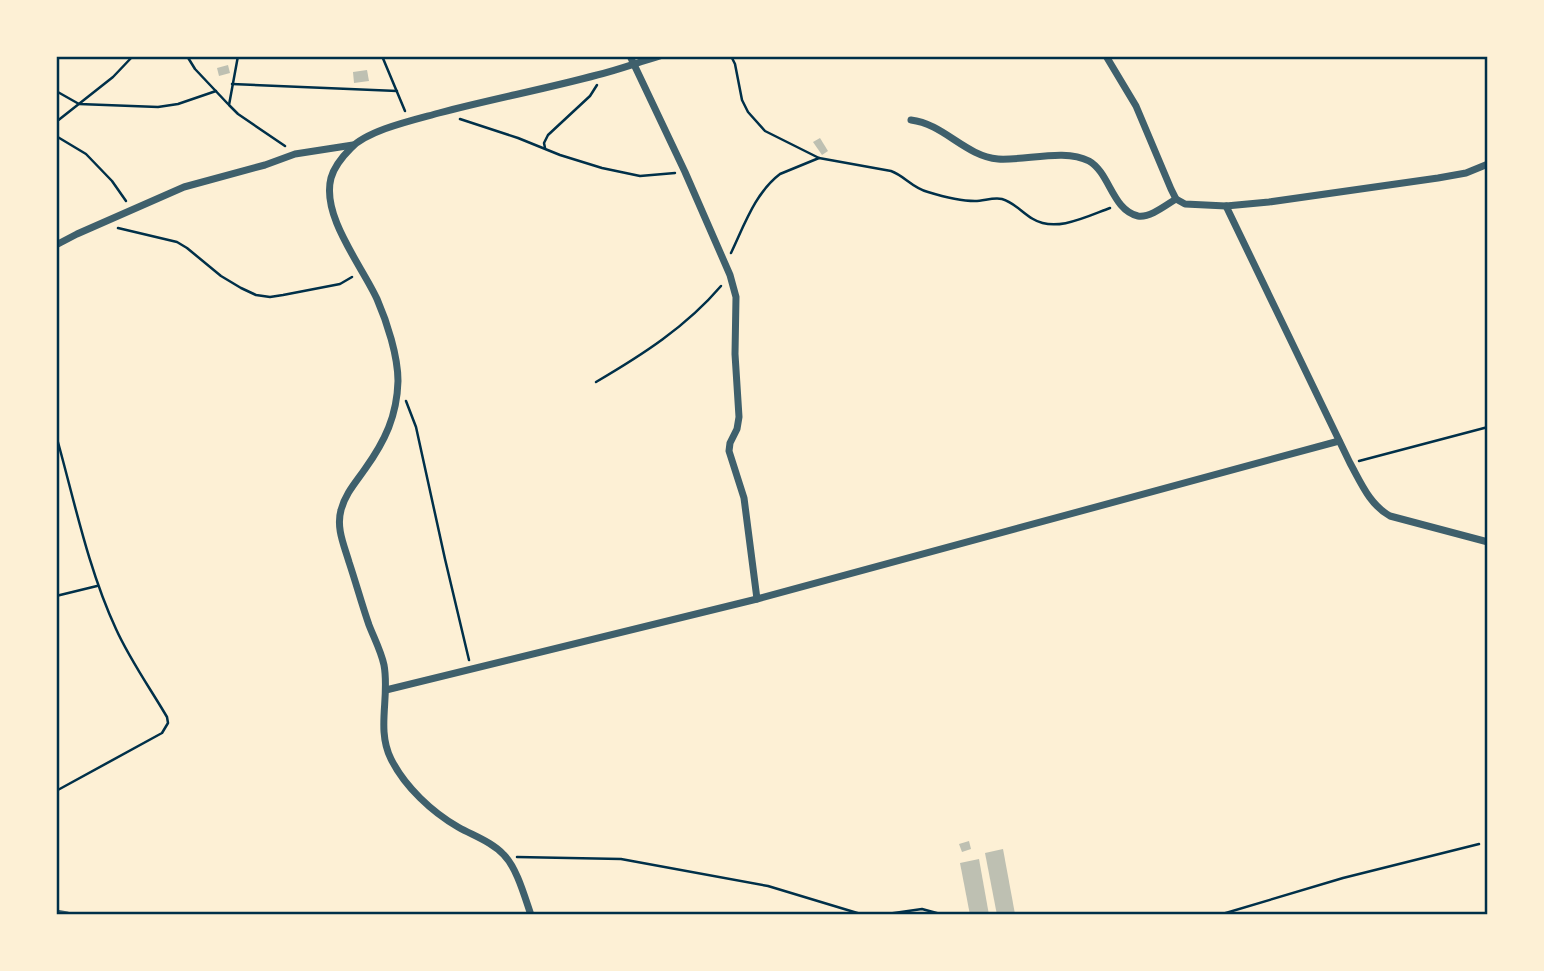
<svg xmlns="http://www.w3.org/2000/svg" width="1544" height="971" viewBox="0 0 1544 971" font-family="'Fira Sans Condensed',sans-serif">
<rect width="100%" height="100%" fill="#fdf0d5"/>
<g fill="#bec0b2">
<polygon points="228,65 230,73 219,76 217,68"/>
<polygon points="367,70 369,81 354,83 353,72"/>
<polygon points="820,138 828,151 822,155 813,142"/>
<polygon points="969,841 971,849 962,852 959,844"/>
<polygon points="1003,849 1015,914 997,915 985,853"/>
<polygon points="979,859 989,915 970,915 960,863"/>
</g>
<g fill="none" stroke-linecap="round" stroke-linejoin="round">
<g stroke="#003049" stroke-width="2.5">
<polyline points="187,56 195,69 228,104"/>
<polyline points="238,56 229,105 238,114 285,146"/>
<polyline points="382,56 405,111"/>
<path d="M731,56l4,8 7,36 6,12 17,19 54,27 72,13c14,5 21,17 37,21 13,4 33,9 47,9 9,0 18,-4 27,-2 12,3 20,14 31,20 23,14 55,-3 77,-11"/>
<polyline points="232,84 397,91"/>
<polyline points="56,91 79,104 158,107 178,104 216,91"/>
<polyline points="460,119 518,138 560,155 602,168 640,176 675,173"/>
<polyline points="56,122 113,77 133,56"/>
<polyline points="56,136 86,154 112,181 126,201"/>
<polyline points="545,148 544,143 548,135 590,96 597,85"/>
<polyline points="118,228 177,242 187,248 221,276 241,288 256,295 270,297 283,295 340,284 352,277"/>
<path d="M731,253c13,-27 24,-60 49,-79l39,-16"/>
<path d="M596,382c46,-27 90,-55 125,-96"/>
<polyline points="406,401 416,427 445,559 469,660"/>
<path d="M56,435c18,64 32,134 60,194 14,31 34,59 51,88l1,6 -6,10 -106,58"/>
<polyline points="1359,461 1488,427"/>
<polyline points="56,596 97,586"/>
<polyline points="517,857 621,859 768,886 864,915"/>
<polyline points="880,915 922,909 944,915"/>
<polyline points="1219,915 1343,878 1479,844"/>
</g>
<g stroke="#3f606c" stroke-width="7">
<polyline points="630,56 685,172 730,275 736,297 735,354 739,417 737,429 730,443 729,451 744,498 757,599"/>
<polyline points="1106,56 1136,106 1171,189 1176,199 1185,204 1226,206 1269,202 1438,178 1466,173 1488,164"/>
<path d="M911,120c33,4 54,36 87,39 27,2 67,-11 91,2 21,12 23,49 49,55 12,2 28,-11 38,-17"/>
<path d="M1226,206l124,257c11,20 20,42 40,53l98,26"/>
<polyline points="56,245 77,234 184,187 265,165 295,154 353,145"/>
<polyline points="386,690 757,599 1339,441"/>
<polyline points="56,913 67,915"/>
<path d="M531,915c-6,-17 -14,-47 -27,-60 -12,-13 -30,-19 -46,-28 -26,-15 -53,-40 -67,-68 -15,-30 -1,-62 -7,-94 -3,-14 -10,-27 -15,-40 -7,-20 -13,-42 -20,-63 -5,-17 -13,-34 -8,-52 4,-16 15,-28 24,-41 20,-28 32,-53 33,-88 0,-25 -11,-59 -21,-82 -15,-33 -56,-83 -46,-121 3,-11 12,-22 20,-30 17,-18 63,-28 88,-35 53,-14 106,-24 158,-38 21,-5 42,-13 63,-19"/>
</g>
</g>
<rect width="1544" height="971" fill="none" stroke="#fdf0d5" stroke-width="116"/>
<rect x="58" y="58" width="1428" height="855" fill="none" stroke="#003049" stroke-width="2.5"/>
</svg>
